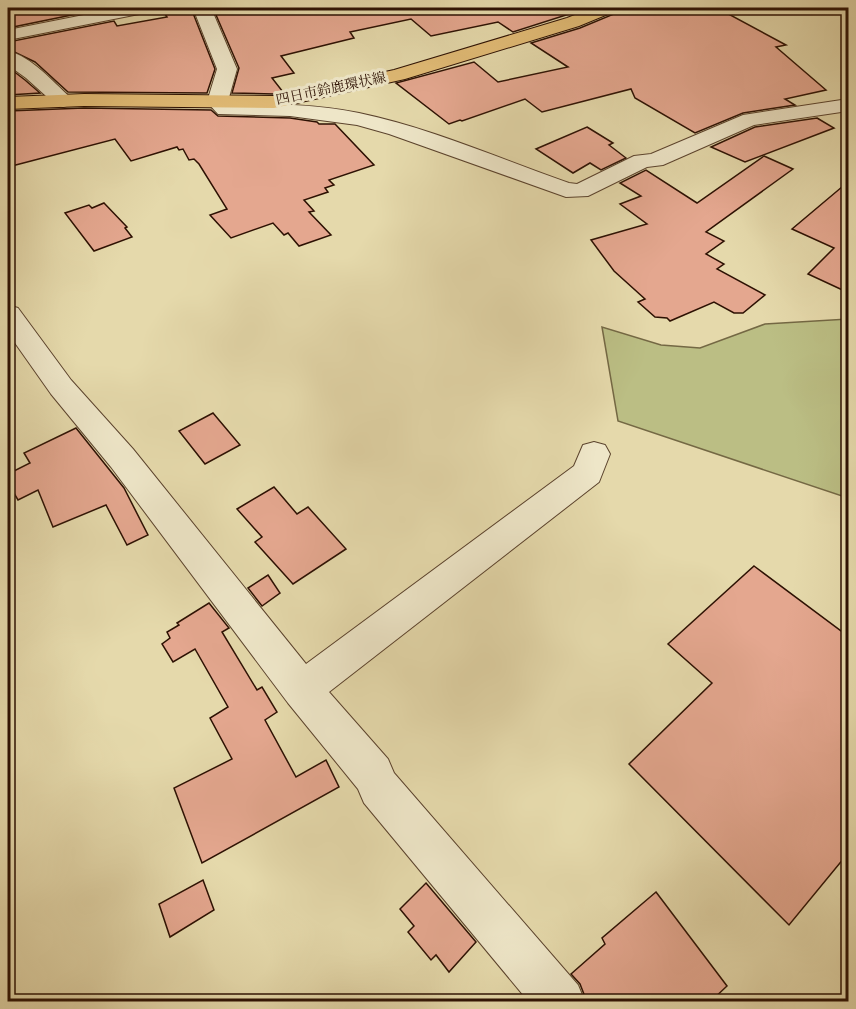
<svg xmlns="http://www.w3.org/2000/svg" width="856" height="1009" viewBox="0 0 856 1009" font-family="'IM FELL English','Noto Serif JP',serif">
<rect width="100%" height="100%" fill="#e5d9ab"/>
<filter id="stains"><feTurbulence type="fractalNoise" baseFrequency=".00333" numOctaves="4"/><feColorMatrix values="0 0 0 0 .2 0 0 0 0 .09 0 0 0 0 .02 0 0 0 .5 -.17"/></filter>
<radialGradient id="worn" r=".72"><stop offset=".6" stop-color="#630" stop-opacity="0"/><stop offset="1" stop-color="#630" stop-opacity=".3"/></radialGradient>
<polygon fill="#bbbe84" stroke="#746844" stroke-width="1.5" points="848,319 848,498 618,421 602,327 661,345 700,348 765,324"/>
<g fill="#e4a78f" stroke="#2d1103" stroke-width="1.5">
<polygon points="21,8 106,8 8,28 8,10"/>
<polygon points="161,8 191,8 215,69 207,93 68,92 35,62 8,49 8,42 114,21 117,26 167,17"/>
<polygon points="213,8 414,8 414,11 431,8 588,8 513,32 498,22 431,36 411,19 350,32 354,38 281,56 294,73 272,78 283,92 274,94 232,93 239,68"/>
<polygon points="618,8 682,8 684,9 706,8 714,13 723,11 786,45 776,47 826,90 785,99 795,105 743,113 695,133 635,98 631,89 542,112 525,99 462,121 460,120 449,124 396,83 474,62 498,82 568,67 531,43 580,28 614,14"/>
<polygon points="8,67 25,80 40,93 8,95"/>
<polygon points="84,108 211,110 218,116 290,118 317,122 319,124 335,124 374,165 329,180 334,185 325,188 328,192 304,200 314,211 309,212 331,235 299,246 288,233 284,235 273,223 231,238 210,215 227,209 199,164 194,159 189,160 183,149 179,150 177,147 131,161 115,139 8,167 8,111"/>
<polygon points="817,118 834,128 745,162 711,147 755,127"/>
<polygon points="587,127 613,143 609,145 626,158 601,170 590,163 573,173 536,149"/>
<polygon points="764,156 793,169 706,232 724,241 706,254 724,264 717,269 765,295 743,313 734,313 714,302 670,321 667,318 655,317 638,302 645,299 614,271 591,240 647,224 620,204 641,196 620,183 646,170 697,203"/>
<polygon points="849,181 849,293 808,274 834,248 792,229"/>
<polygon points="104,203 127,227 125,228 132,237 94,251 65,213 89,205 92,208"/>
<polygon points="213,413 240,445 205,464 179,431"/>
<polygon points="76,428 124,488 148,535 127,545 106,505 53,527 38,490 18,500 8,483 8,474 30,463 24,453"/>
<polygon points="274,487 297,514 308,507 346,549 293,584 255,542 262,537 237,509"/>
<polygon points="754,566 849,637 849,852 789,925 629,764 712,683 668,644"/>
<polygon points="268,575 280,593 262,606 248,588"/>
<polygon points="209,603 229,628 222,632 257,690 262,687 277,712 265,720 296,777 326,760 339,787 202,863 174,788 232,759 210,718 228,707 195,649 173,662 162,644 170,638 167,632 179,625 177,623"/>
<polygon points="203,880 214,910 170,937 159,904"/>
<polygon points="426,883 476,942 449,972 436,955 431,960 408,932 414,926 400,909"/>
<polygon points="656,892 727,986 710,1002 587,1002 580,984 571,974 605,944 602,938"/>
</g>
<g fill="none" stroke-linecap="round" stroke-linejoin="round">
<defs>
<g id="street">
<polygon points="119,8 153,8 150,12 144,13 8,40 8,30"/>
<path d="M193,8h18l26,61 -9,32 3,3c43,0 86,0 128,9 72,15 141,46 210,70l8,1 57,-28 17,-2 92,-39 105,-16v12l-94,14 -91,40 -16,2 -59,29 -22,1 -177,-63 -32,-9 -67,-9 -72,-2 -11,-12 10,-33z"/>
<path d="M8,51c24,6 44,30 62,46l3,4 -3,4 -7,2 -7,-2 -30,-27 -18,-13z"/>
<polygon points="8,305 18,308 71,380 133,449 306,664 574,466 583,445 594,442 605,445 610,454 599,482 329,692 388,759 394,773 578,985 585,1002 529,1002 364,803 358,789 288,703 111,467 51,394 8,333"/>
</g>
<polygon id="primary" points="593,8 616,8 613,12 579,26 405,79 274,108 84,106 8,109 8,97 84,94 274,96 394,70 567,18"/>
</defs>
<use href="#street" stroke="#5b432d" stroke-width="2"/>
<use href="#primary" stroke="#2d1103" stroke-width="2"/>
<use href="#street" fill="#eee6c8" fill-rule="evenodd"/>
<use href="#primary" fill="#e2bc76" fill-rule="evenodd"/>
</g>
<g text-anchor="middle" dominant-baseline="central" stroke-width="6" stroke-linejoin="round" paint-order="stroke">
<g font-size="14" fill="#2d1103" stroke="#eee6c8">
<text transform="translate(331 89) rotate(-12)">四日市鈴鹿環状線</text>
</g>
</g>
<rect width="856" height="1009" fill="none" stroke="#e5d9ab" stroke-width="30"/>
<rect x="9" y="9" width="838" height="991" fill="none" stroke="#2d1103" stroke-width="3"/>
<rect x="15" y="15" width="826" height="979" fill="none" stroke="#2d1103" stroke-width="1.5"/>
<rect width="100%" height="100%" filter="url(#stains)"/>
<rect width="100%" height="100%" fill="url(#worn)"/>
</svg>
